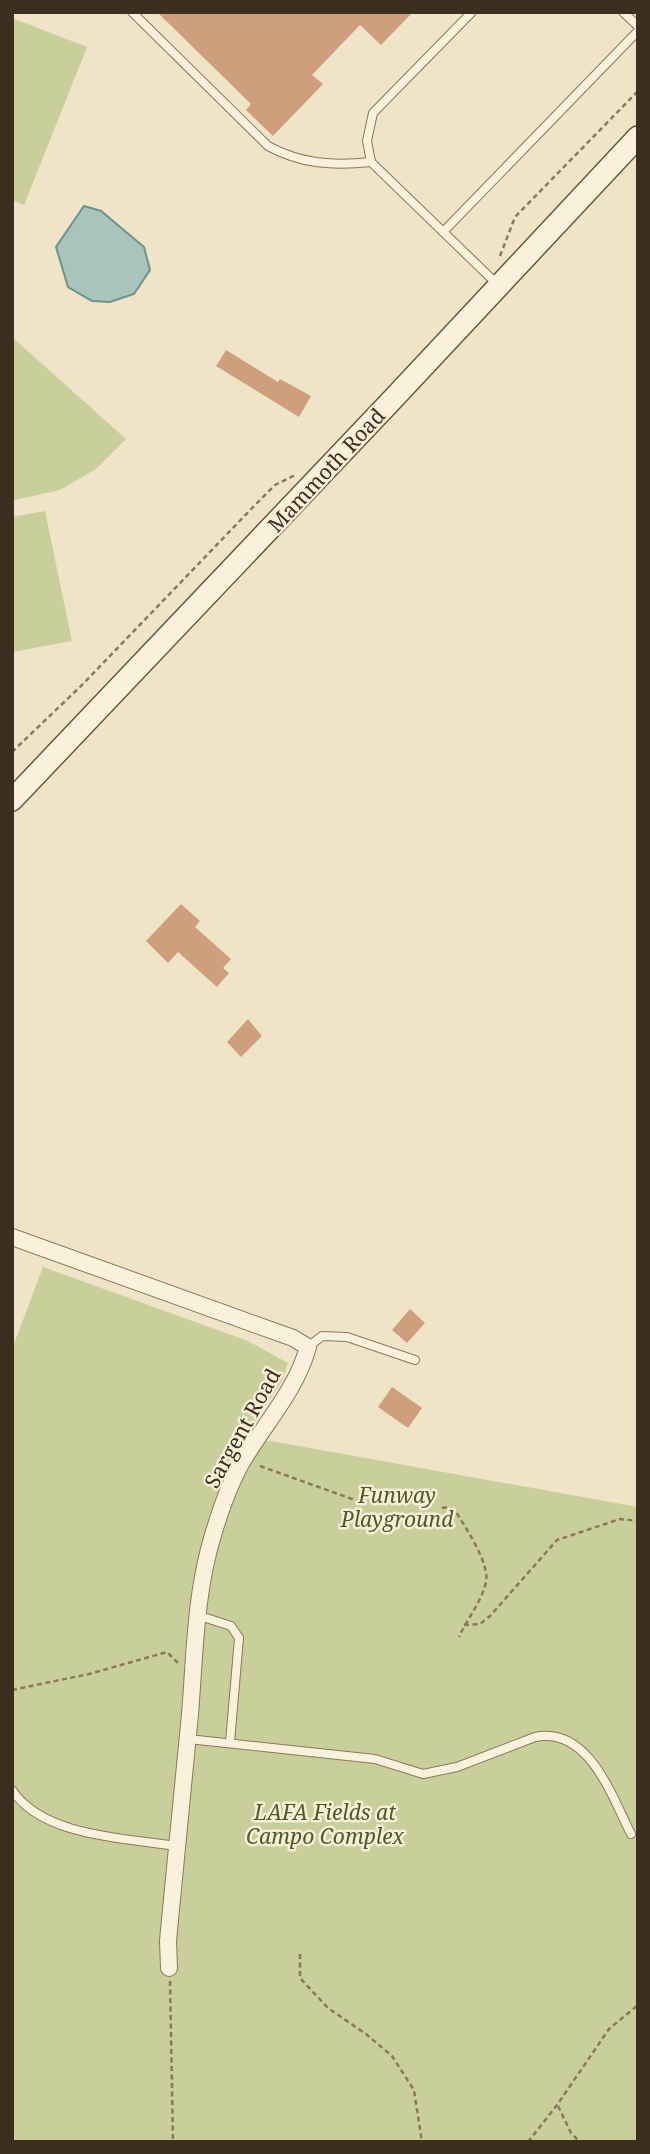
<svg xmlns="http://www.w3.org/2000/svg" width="650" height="2154" viewBox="0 0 650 2154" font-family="'Noto Serif',serif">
<rect width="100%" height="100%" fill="#f0e4c8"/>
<g fill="#c9cf9b">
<polygon points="12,18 87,47 24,205 12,200"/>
<polygon points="12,337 126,439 96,469 60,490 15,500 12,500"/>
<polygon points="45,511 72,641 12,652 12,517"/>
<polygon points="43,1267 248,1341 288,1363 282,1381 243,1440 271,1441 638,1507 638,2142 12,2142 12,1349"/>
</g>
<polygon fill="#a9c4bc" stroke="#6f938a" stroke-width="2" points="84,206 101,211 144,247 150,270 134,294 110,302 92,301 68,287 56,247"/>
<g fill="#cf9f7d">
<polygon points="157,12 413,12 381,45 360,25 312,75 323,84 273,136 246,110 251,104"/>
<polygon points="226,350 278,382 280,379 311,396 299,417 216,366"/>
<polygon points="181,904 200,921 195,927 231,959 223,968 229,973 217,987 178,952 168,963 146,941"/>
<polygon points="248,1019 262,1036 241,1057 227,1042"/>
<polygon points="410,1309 425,1323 407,1343 392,1330"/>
<polygon points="392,1387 422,1408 408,1428 378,1407"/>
</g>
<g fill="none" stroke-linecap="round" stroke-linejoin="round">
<defs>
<g id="lane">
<path d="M132,12l136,134c33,18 65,20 103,16"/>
<polyline points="472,12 373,113 367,141 371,162 498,285"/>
<polyline points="623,12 638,26"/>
<polyline points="443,232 638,31"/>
<polyline points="308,1347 322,1336 347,1337 415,1360"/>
<polyline points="197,1615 231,1626 239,1638 230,1742"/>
<path d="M188,1739l187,20 48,15 34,-7 78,-30c54,-11 77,60 96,97"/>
<path d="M12,1790c31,47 114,48 165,56"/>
</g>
<path id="street" d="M12,1237l281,101 15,9c-11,41 -41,74 -63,110 -15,24 -24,51 -32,78 -18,59 -18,118 -23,179 -7,75 -15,151 -22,227l1,27"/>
<polyline id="secondary" points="12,800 392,400 638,137"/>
</defs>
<use href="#lane" stroke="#8d765c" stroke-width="10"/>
<use href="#street" stroke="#8d765c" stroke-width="18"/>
<use href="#secondary" stroke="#6f573f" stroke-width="24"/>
<g stroke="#8d765c" stroke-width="2.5" stroke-dasharray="5 3.5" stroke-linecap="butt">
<polyline points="500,256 515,217 638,91"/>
<polyline points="12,752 82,685 256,504 275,485 295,475"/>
<polyline points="260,1466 366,1504"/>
<path d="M442,1508l6,-1 8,5c10,16 34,52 30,70 -4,19 -19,37 -27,55"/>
<polyline points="464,1625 480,1624 490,1616 557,1540 620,1519 638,1521"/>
<polyline points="12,1690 89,1674 167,1652 178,1663"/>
<polyline points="300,1954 300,1978 328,2008 366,2034 392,2056 414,2090 422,2142"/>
<polyline points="170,1981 173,2142"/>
<polyline points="558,2106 571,2133 580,2142"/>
<polyline points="528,2142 557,2105 609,2029 638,2005"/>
</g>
<use href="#lane" stroke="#faf1dc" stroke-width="8"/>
<use href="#street" stroke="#faf1dc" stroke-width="16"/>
<use href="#secondary" stroke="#faf1dc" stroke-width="21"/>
</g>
<g text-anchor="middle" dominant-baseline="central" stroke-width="5" stroke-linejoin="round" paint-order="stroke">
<g font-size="21" fill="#3d2e20" stroke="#f7eed8">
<text transform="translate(326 470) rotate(-47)">Mammoth Road</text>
<text transform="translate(242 1428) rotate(-61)">Sargent Road</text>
</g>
<g font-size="21" font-style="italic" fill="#4d5a26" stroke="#f7eed8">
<text x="397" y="1495">Funway<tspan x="397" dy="24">Playground</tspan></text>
<text x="325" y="1812">LAFA Fields at<tspan x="325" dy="24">Campo Complex</tspan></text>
</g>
</g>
<rect width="650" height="2154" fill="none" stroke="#3d2e20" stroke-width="28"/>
</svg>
